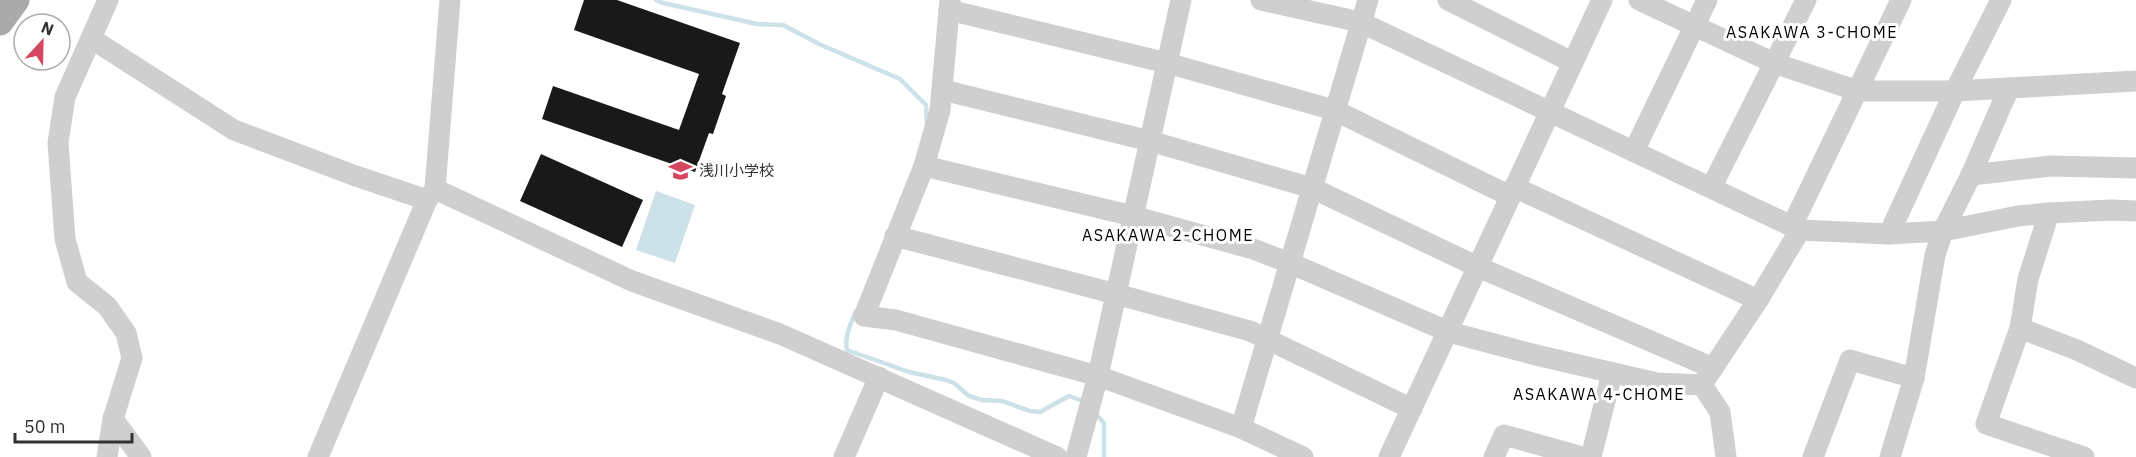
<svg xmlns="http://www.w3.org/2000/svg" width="2136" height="457" viewBox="0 0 2136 457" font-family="'IBM Plex Sans','Noto Sans JP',sans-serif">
<rect width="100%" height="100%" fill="#fff"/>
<polygon fill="#cde1e8" points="656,191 695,205 675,263 636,250"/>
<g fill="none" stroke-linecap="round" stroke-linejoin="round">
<g stroke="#cde1e8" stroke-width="4.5">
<polyline points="656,0 663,3 757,24 783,25 819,44 900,79 926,105 927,125"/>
<path d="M856,311c-5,12 -12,26 -9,39l62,22 37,8 8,3 15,13 13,4 20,1 28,10 10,1 29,-16 11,4"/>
<polyline points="1095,413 1104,423 1104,457"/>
</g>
</g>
<g fill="#191919">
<polygon points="584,0 617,0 740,43 722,94 726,96 713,134 709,133 695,172 542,119 553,86 679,130 699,74 574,30"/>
<polygon points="541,154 643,200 622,247 520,201"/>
</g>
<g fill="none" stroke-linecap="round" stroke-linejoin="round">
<g stroke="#cfcfcf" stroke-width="21">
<polyline points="950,0 940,110 924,166 864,316 896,320 1098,376 1241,428 1303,457"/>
<polyline points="1261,0 1360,22 1800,230 1889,234 1943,231 2018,216 2049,213 2111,210 2136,211"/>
<polyline points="1448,0 1572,62"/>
<polyline points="1639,0 1774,63 1858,91 1955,91 2136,81"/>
<polyline points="949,10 1167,63 1334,110 1510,196"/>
<polyline points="92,39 234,130 353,175 427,200 435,189 450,0"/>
<polyline points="943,90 1150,141 1312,188 1478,267 1713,368"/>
<polyline points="1634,151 1707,0"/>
<polyline points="924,166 1133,216 1253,249 1290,263 1449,332 1540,356 1657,383 1702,385"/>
<polyline points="1971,175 2051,166 2136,168"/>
<polyline points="1514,187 1758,300"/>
<polyline points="1711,188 1806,0"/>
<polyline points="435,189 632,281 780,334 1057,457"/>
<polyline points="2049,213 2028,279 2020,328 1986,424 2084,457"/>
<polyline points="1792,226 1901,0"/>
<polyline points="1889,234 1955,91 2001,0"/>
<polyline points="895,236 1116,294 1250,331 1412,409"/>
<polyline points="2020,328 2077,350 2136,378"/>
<polyline points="1705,380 1758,300 1800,230"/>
<polyline points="1702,385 1720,412 1726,457"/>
<polyline points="113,419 141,457"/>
<polyline points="1241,428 1368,0"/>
<polyline points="107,457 113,419 132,358 126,333 107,306 77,282 65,239 58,143 65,97 108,0"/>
<polyline points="318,457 427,200"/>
<polyline points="844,457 879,377"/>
<polyline points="1076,457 1098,376 1181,0"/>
<polyline points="1389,457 1602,0"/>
<polyline points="1494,457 1504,435 1583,457"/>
<polyline points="1591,457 1612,373"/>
<polyline points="1813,457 1850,360 1914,378"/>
<polyline points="1890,457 1914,378 1935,255 1943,231 1971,175 2009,88"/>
</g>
<polyline stroke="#aaa" stroke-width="27" points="0,22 16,0"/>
</g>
<defs>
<symbol id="school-bare" viewBox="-9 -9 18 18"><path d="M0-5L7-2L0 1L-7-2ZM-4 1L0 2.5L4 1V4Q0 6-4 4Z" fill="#d54761" stroke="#fff" stroke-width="2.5" paint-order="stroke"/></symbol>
</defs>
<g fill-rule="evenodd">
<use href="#school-bare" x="664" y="154" width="33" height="33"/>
</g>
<g text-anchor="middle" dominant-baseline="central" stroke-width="6" stroke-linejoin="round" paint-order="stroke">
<g font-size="15" fill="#323232" stroke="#fff" text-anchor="start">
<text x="699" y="170">浅川小学校</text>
</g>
<g font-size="16" letter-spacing="1.5" fill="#000" stroke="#fff">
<text x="1812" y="32">ASAKAWA 3-CHOME</text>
<text x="1168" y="235">ASAKAWA 2-CHOME</text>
<text x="1599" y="394">ASAKAWA 4-CHOME</text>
</g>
</g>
<g transform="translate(42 42) rotate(22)"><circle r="28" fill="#ffffff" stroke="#adadad" stroke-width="1.5"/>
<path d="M0-4.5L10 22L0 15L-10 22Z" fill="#d54761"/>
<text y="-9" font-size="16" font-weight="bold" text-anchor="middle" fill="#323232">N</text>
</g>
<path d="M15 433v9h117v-9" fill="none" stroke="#323232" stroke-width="3"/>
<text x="24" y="433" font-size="18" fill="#323232" stroke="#ffffff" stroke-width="4.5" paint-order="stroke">50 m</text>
</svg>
